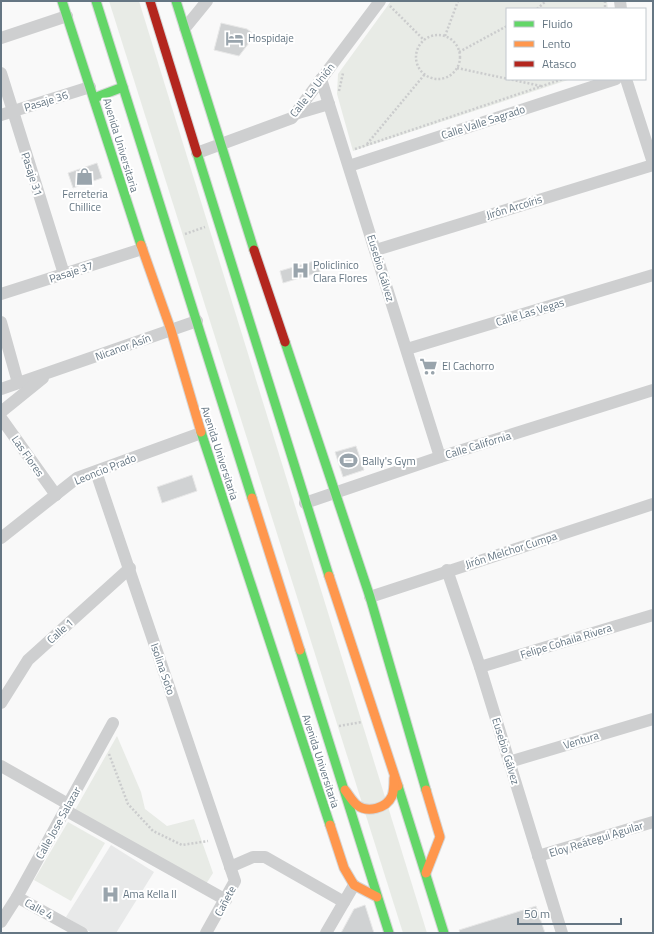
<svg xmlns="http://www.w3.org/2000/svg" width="654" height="934" viewBox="0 0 654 934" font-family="'Titillium Web',sans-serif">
<rect width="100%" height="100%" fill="#f9f9f9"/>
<polygon fill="#e8e9e9" points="111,845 154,872 116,933 92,933 66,917"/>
<g fill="#e8ebe6">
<polygon points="109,1 139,1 427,933 403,933"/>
<polygon points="391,1 607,1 608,9 507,9 507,79 571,79 353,151 337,94 338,74"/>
<polygon points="117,736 141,792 145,809 167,826 194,819 213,873 206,884 75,810"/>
<polygon points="68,822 105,843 71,901 34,880"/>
</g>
<g fill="#d0d2d3" stroke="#e8e8e8">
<polygon points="221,23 247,29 255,35 239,56 214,50"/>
<polygon points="97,163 102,178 73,188 68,173"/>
<polygon points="317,260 320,272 283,283 280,271"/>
<polygon points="356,446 364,470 343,477 335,452"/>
<polygon points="192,475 197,491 162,503 157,487"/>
<polygon points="365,905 374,933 341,933 354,909"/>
<polygon points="536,906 545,933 460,933 459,930"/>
</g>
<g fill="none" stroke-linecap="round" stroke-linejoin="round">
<defs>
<g id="fast">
<polyline points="62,1 141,245"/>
<polyline points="96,1 252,498"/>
<polyline points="176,1 254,250"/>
<polyline points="94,98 123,87"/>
<polyline points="197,153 329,576"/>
<polyline points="285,342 370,597 426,790"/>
<polyline points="201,432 330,825"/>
<polyline points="300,650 389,933"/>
<polyline points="398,786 444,933"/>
</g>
<g id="slow">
<polyline points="141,245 171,330 201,432"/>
<polyline points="252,498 300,650"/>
<polyline points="329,576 398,786"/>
<path d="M345,790c4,5 7,11 12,15 10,8 29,4 35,-9 2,-5 2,-12 2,-18"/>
<polyline points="330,825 344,868 354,885 377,897"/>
<polyline points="426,873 440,837 426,790"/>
</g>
<g id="jam">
<polyline points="150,1 197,153"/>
<polyline points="254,250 285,342"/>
</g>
</defs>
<use href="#fast" stroke="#d5d6d7" stroke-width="11"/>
<use href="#slow" stroke="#d5d6d7" stroke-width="11"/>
<use href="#jam" stroke="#d5d6d7" stroke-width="11"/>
<g stroke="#cbcccd" stroke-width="2.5" stroke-dasharray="2 2" stroke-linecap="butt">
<polyline points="605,1 605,9"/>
<polyline points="390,6 424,40"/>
<polyline points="537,9 546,1"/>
<circle cx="438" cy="57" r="22"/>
<polyline points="445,36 458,1"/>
<polyline points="459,52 507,26"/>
<polyline points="457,68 541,86"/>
<polyline points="339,91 343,73"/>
<polyline points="367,144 425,74"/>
<polyline points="355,149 563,79"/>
<polyline points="185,234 205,227"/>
<polyline points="339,726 362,722"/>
<polyline points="109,754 128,804 153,831 182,845 208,841"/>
</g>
<g stroke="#cecfd0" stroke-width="12">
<polyline points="620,1 621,9"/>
<polyline points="185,28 207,1"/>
<polyline points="1,38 67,16"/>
<polyline points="1,73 64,274"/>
<polyline points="321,79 440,457"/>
<polyline points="626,79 653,163"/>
<polyline points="295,114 329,104"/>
<polyline points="1,115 90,87"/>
<polyline points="197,153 292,118 380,1"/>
<polyline points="349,166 616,79"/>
<polyline points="376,250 653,165"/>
<polyline points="1,294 142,249"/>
<polyline points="1,322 18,383"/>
<polyline points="407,349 653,275"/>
<polyline points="1,389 197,321"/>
<polyline points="1,412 43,378"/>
<polyline points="1,418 56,495"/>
<polyline points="96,472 235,881 206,933"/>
<polyline points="305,503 440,457 653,390"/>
<polyline points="1,538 77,478 201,433"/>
<polyline points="447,570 480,667 562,933"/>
<polyline points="370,597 653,504"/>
<polyline points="480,667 653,615"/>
<polyline points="1,703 28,660 130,568"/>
<polyline points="509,762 653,719"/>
<polyline points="1,766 68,804"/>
<polyline points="65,810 226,900"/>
<polyline points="538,856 653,822"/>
<polyline points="230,867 253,857 265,857 344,902"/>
<polyline points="17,897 82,933"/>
<polyline points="1,922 17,897 113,723"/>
<polyline points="326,933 354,885"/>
</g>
<use href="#fast" stroke="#63d668" stroke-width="9"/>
<use href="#slow" stroke="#ff974d" stroke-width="9"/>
<use href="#jam" stroke="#b3261e" stroke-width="9"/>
</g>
<defs>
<symbol id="hotel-bare" viewBox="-9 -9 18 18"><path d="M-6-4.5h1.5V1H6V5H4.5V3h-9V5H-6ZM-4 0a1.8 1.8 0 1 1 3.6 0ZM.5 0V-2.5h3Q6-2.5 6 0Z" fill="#99a4ac" stroke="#fff" stroke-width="2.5" paint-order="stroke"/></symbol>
<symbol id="shop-bare" viewBox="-9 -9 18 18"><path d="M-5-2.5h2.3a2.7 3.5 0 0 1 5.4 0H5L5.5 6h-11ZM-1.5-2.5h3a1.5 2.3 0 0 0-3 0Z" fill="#99a4ac" stroke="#fff" stroke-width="2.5" paint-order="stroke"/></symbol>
<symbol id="hospital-bare" viewBox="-9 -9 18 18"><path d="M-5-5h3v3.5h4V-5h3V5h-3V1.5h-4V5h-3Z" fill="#99a4ac" stroke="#fff" stroke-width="2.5" paint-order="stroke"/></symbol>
<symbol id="supermarket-bare" viewBox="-9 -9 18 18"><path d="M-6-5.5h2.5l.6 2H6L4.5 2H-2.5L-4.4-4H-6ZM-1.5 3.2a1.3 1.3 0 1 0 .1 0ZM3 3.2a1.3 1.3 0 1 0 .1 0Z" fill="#99a4ac" stroke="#fff" stroke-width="2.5" paint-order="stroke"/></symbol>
<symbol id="stadium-bare" viewBox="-9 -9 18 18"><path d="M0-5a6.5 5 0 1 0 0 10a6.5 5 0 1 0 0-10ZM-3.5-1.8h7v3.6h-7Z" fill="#99a4ac" stroke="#fff" stroke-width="2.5" paint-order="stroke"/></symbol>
</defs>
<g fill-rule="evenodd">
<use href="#hotel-bare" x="222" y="26" width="25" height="25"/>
<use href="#shop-bare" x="72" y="164" width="25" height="25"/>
<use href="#hospital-bare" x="288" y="258" width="25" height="25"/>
<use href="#supermarket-bare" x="416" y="354" width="25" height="25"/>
<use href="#stadium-bare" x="336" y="448" width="25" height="25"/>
<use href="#hospital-bare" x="98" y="882" width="25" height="25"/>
</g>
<g text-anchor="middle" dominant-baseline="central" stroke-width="4" stroke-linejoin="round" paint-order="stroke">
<g font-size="11" fill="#657683" stroke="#fff" text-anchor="start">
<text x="248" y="38">Hospidaje</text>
<text x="85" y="194" text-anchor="middle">Ferreteria<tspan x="85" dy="13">Chillice</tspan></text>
<text x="313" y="265">Policlinico<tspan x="313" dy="13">Clara Flores</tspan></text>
<text x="442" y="366">El Cachorro</text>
<text x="362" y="461">Bally's Gym</text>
<text x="123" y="894">Ama Kella II</text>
</g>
<g font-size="11" fill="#657683" stroke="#fff">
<text transform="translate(312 90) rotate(-52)">Calle La Unión</text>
<text transform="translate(46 101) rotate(-17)">Pasaje 36</text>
<text transform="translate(483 122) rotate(-18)">Calle Valle Sagrado</text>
<text transform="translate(121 145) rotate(73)">Avenida Universitaria</text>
<text transform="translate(32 174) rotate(72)">Pasaje 31</text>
<text transform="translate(514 207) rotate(-17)">Jirón Arcoíris</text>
<text transform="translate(381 268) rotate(73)">Eusebio Gálvez</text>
<text transform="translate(71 272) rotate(-18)">Pasaje 37</text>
<text transform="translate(530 312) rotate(-17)">Calle Las Vegas</text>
<text transform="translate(123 347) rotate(-20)">Nicanor Asín</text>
<text transform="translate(478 445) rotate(-17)">Calle California</text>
<text transform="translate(220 453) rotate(72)">Avenida Universitaria</text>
<text transform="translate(28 456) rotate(55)">Las Flores</text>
<text transform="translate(105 469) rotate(-22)">Leoncio Prado</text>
<text transform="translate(511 550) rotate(-18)">Jirón Melchor Cumpa</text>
<text transform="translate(60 631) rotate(-42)">Calle 1</text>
<text transform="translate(566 641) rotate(-17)">Felipe Cohaila Rivera</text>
<text transform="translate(163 669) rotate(71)">Isolina Soto</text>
<text transform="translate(581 740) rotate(-17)">Ventura</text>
<text transform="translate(506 751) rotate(73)">Eusebio Gálvez</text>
<text transform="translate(321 761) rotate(72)">Avenida Universitaria</text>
<text transform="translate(58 823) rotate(-61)">Calle Jose Salazar</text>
<text transform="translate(596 839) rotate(-17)">Eloy Reátegui Aguilar</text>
<text transform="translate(225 901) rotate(-62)">Cañete</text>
<text transform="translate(39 909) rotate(29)">Calle 4</text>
</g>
</g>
<rect width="654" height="934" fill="none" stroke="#657683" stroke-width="4"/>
<rect x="506" y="8" width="140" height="72" fill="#ffffff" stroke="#c1c8cd"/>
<rect x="514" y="21" width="20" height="6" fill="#63d668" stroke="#c1c8cd"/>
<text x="542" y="28" font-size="12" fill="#657683">Fluido</text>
<rect x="514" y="41" width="20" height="6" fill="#ff974d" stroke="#c1c8cd"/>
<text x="542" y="48" font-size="12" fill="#657683">Lento</text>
<rect x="514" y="61" width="20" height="6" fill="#b3261e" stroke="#c1c8cd"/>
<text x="542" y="68" font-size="12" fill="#657683">Atasco</text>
<path d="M518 918v6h103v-6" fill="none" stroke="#657683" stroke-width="2"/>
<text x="524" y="918" font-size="12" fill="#657683" stroke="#ffffff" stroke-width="3" paint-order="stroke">50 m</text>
</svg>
